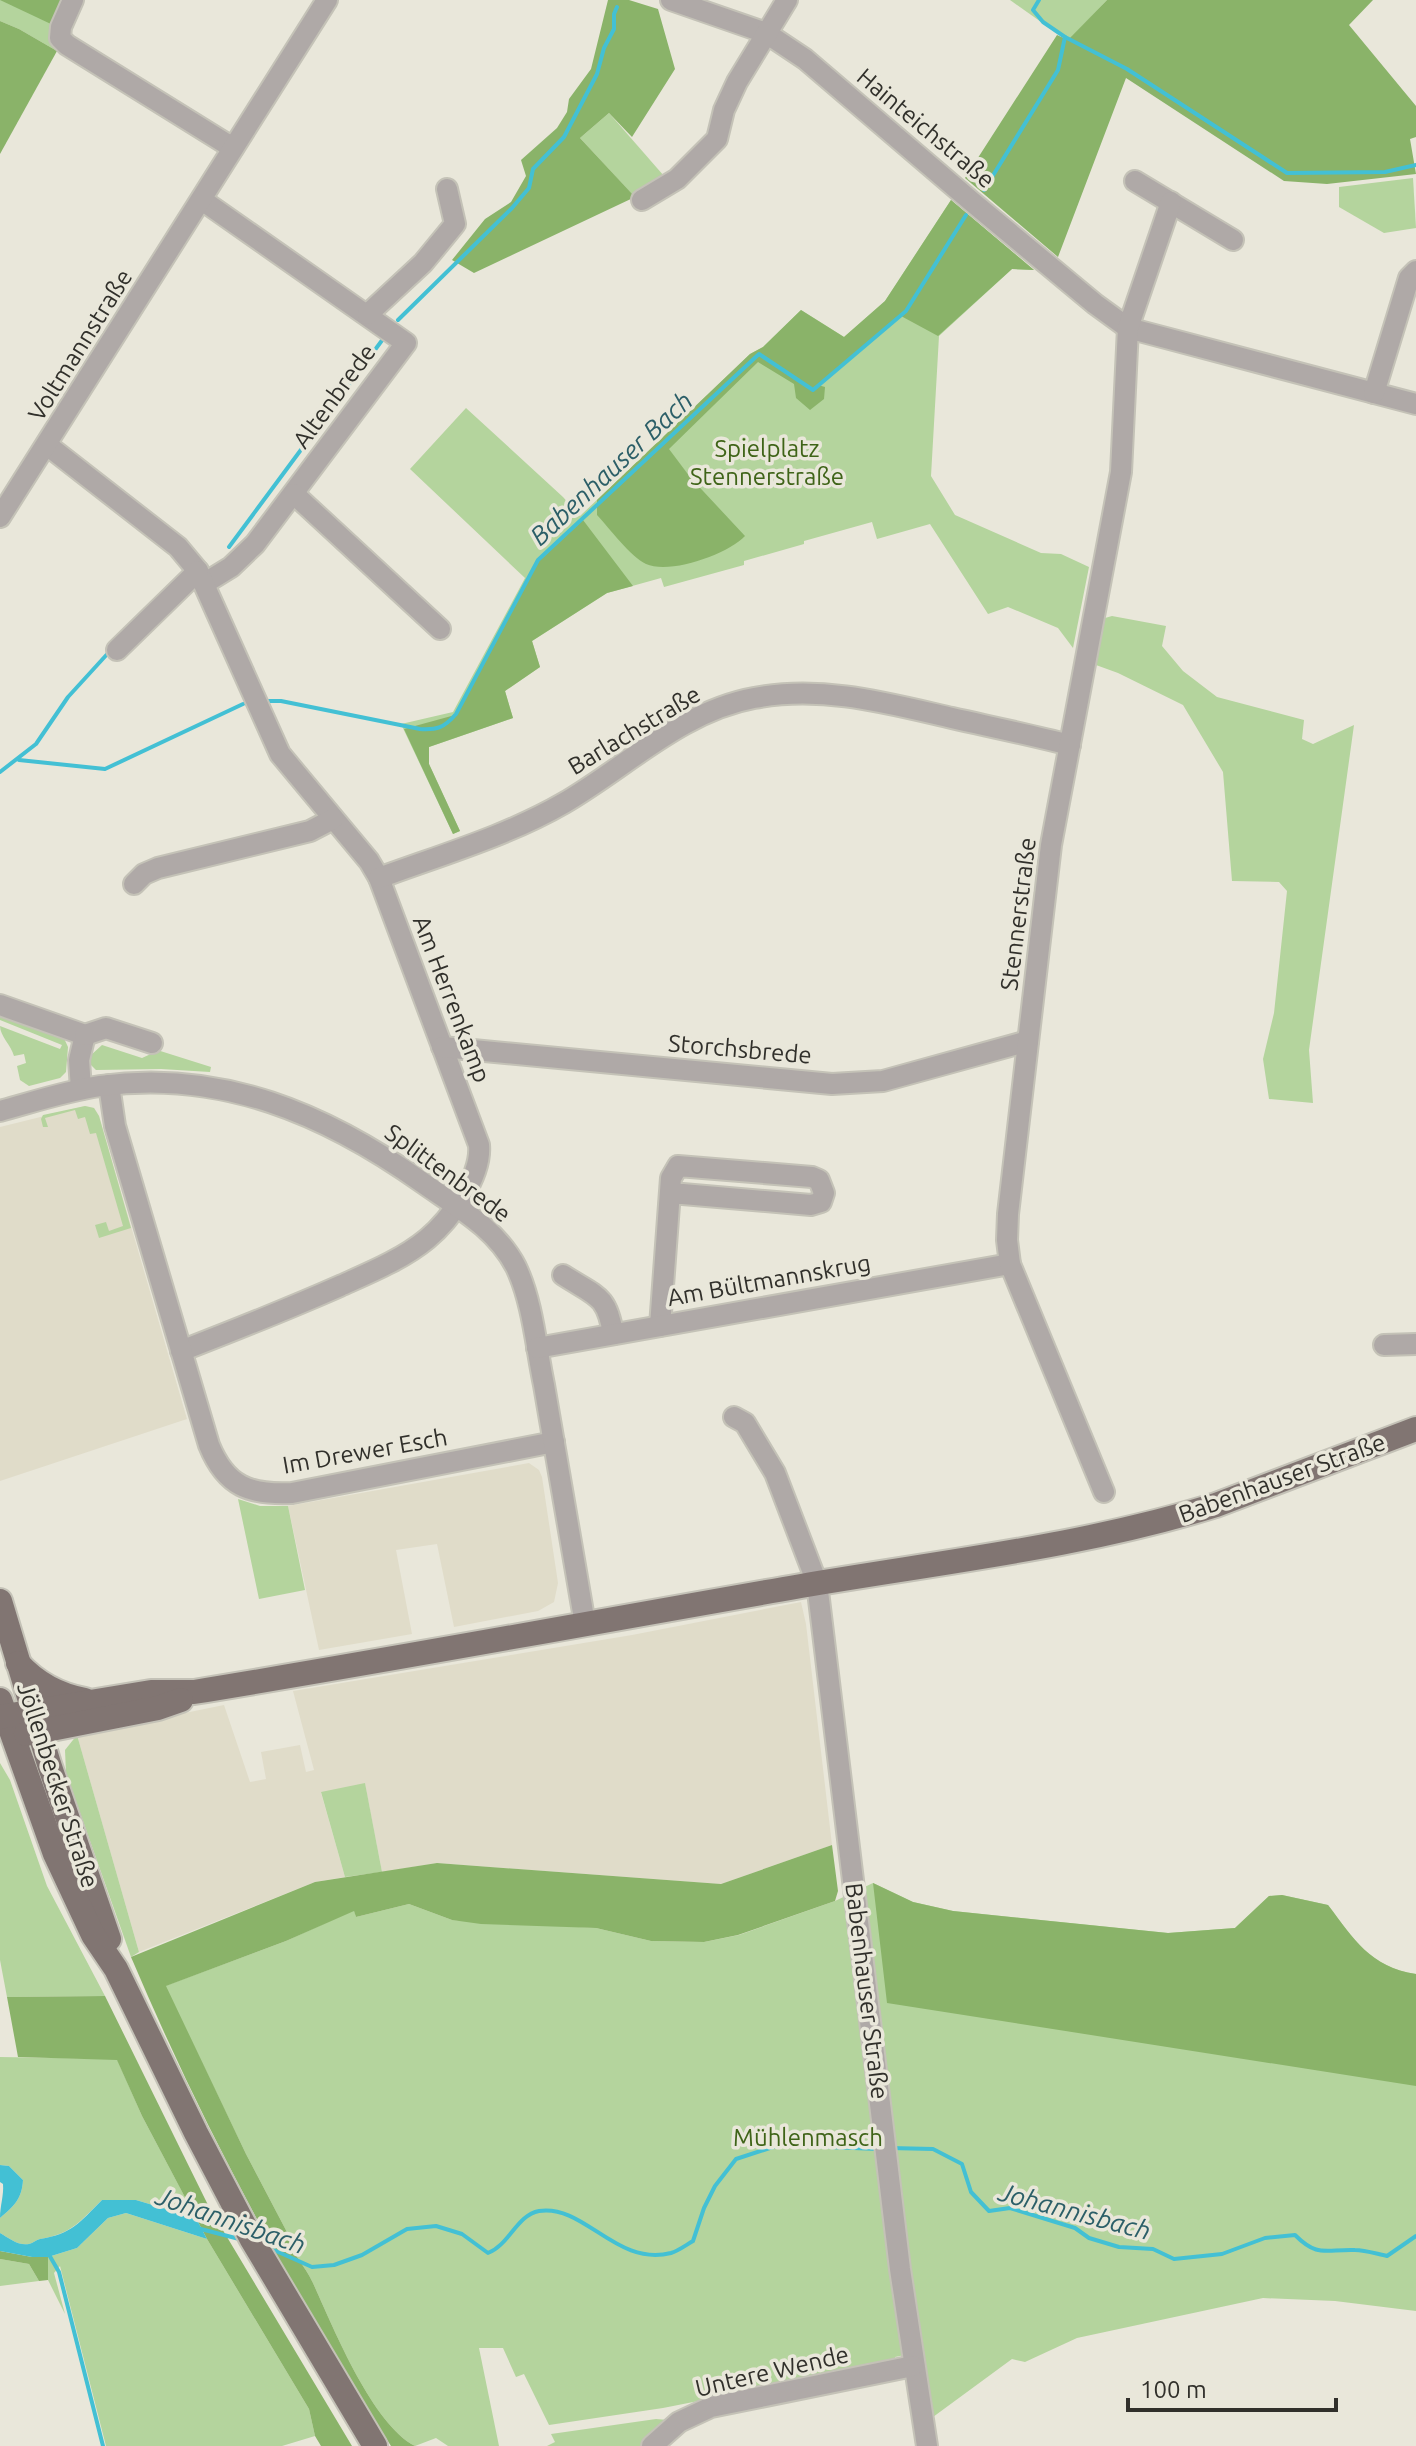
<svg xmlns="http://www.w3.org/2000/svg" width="1416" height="2446" viewBox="0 0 1416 2446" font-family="Ubuntu,sans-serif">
<rect width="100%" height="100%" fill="#e9e7da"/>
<g fill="#e0dcc9">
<polygon points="85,1106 94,1108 99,1116 187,1419 0,1481 0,1127"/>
<polygon points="529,1463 539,1470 542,1477 558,1583 554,1602 538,1611 454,1627 437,1544 396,1550 412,1634 319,1650 288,1506"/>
<polygon points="801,1602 806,1624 832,1845 721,1884 437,1863 382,1872 365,1784 321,1793 345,1877 315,1882 139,1952 77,1735 224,1705 250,1782 266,1779 261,1752 300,1745 306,1772 314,1770 293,1691 632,1635"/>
</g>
<g fill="#b4d49d">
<polygon points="0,0 65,0 52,38 57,51 19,29 0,21"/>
<polygon points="1010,0 1107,0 1068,41"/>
<polygon points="609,113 664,176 632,194 580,138"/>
<polygon points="1413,178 1416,228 1384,233 1339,207 1339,187"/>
<polygon points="951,200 1034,270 1012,269 939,336 931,476 955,515 1041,553 1061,554 1089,567 1073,648 1058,628 1008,607 988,614 930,524 877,539 872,522 804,541 804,544 744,561 744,565 664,587 661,578 607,593 532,641 540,667 505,691 513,718 429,747 429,764 460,831 453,834 401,724 453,712 525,578 410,469 466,408 563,497 580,516 750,354 763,347 801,310 844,337 885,301"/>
<polygon points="1112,616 1166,626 1162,646 1183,671 1217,697 1304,720 1302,739 1313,744 1354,725 1309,1050 1313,1103 1269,1099 1263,1059 1274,1013 1287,891 1279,882 1232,881 1223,772 1183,705 1118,673 1096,665 1105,618"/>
<path d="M0,1011l62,23 6,13 -2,25 -6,6 -31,8 -9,-6 -3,-14 9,-3 -2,-9 -10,2c-3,-11 -14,-20 -14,-30l60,23 2,-4 -62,-25z"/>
<polygon points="102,1045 142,1058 153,1053 154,1049 211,1067 210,1072 161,1069 96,1070 89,1063 90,1056"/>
<polygon points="85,1106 94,1108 99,1116 131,1228 99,1238 95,1225 106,1222 109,1231 123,1226 96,1133 90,1134 85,1117 78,1119 75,1110 45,1118 48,1127 43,1127 41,1119 43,1115"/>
<polygon points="238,1499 260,1506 288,1506 305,1590 259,1599"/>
<polygon points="77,1735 139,1952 131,1957 66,1773 65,1750"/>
<polygon points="0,1763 10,1780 47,1886 105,1996 7,1997 0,1960"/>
<polygon points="365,1783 382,1872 345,1877 321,1792"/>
<path d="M873,1883l40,19 40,9 215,22 67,-5 34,-32 13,-1 46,10c26,34 42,62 88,69v337l-81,-10 -72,-3 -186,40 -52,24 -13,-3 -79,58 -9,-66 -29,6v5l-232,46 -114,17 -25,-51 -8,3 -13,-29h-24l20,98h-51l-12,-8 -21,8c-43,-22 -82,-119 -102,-163 -8,-18 -22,-29 -25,-49l-42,-80 -81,-168 121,-45 68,-31 2,7 53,-13 43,16 144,8 55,13 53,1 35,-7 96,-34z"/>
<path d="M0,2057l117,2 25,57 54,102 -60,-18h-34c-22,21 -30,34 -62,39 -4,1 -7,4 -11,5 -11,2 -20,-6 -29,-11v-15c14,-12 22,-19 23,-38l-14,-14 -9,-1z"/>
<polygon points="126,2213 207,2239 309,2409 315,2436 282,2446 106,2446 60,2266 54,2273 65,2314 48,2280 48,2257 77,2248 108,2218"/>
<polygon points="0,2259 29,2264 39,2281 0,2286"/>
<polygon points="656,2419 668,2420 644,2446 547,2446 555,2442 551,2434"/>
</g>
<g fill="#8ab369">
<polygon points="0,0 65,0 53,25"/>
<polygon points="608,0 629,0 658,9 675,69 632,137 609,113 580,138 635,197 474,273 452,260 485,219 511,202 526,176 521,160 557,128 567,112 569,99 591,69"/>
<polygon points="1107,0 1373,0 1349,25 1416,106 1416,137 1410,139 1416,174 1327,184 1284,181 1126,78 1058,257 965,178 1057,35 1068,40"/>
<polygon points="0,21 19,29 57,51 0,154"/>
<path d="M951,200l83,70 -22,-1 -74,67 -37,-20 -83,69 7,2 -1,12 -14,11 -14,-12 -2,-14 -36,-22 -89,87 21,28 55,59c-17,18 -75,39 -99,28 -16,-8 -36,-35 -49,-49v-15l153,-146 13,-7 38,-37 43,27 41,-36z"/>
<polygon points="583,520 633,586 607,593 532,641 540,667 505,691 513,718 429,747 429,764 460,831 453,834 404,729 455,715 539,561"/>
<path d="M832,1845l6,46 -3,10 -97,34 -34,7 -53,-1 -55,-13 -115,-4 -29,-4 -43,-16 -53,13 -2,-6 -68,30 -120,45 80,168 42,80c3,20 17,31 25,49 20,44 59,141 102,163h-24c-100,-155 -188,-319 -260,-489l184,-75 122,-19 284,21z"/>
<path d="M873,1883l40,19 40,9 215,22 67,-5 34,-32 13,-1 46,10c26,34 42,62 88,69v112l-529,-83z"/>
<polygon points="105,1996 209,2207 352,2446 321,2446 315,2436 309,2409 207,2239 142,2116 117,2060 18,2057 7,1997"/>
<polygon points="0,2251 32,2257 48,2257 48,2280 39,2281 29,2264 0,2259"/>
</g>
<g fill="#43c0d4">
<path d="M0,2165l9,1 14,14c-1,19 -9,26 -23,38 0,-12 4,-23 3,-34l-3,-2z"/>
<path d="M102,2200h34l60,18 11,21 -81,-26 -18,5 -31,30 -29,9h-16l-32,-6v-18c9,5 18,13 29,11 4,-1 7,-4 11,-5 32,-5 40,-17 62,-39z"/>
</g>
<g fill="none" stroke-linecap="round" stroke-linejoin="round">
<g stroke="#43c0d4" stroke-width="4">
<polyline points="1065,37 1127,69 1287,173 1385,172 1416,165"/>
<polyline points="984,190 1058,70 1065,37 1043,22 1033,10 1039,0"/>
<polyline points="398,320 512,208 529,188 533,169 564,137 597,74 604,48 614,29 614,14 617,7"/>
<polyline points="229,547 383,339"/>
<path d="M268,701h13l139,28c17,1 24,-1 36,-15l82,-154 221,-206 54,36 93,-79 60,-96"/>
<polyline points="19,760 105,769 243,704"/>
<polyline points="0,772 36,744 68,697 110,651"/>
<path d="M890,2148l43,1 29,15 9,28 18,19 21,-3 65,20 14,10 30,9 34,2 21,10 48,-5 43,-16 30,-3c23,23 30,14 60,15 10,0 22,4 32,6l29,-20"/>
<polyline points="197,2228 243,2240"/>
<path d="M267,2247l45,20 22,-2 28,-10 45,-26 29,-3 26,8 26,19c21,-8 29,-38 51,-42 46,-7 77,56 132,42 7,-2 15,-8 22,-12l11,-33 11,-22 21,-27 43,-14 99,4"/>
<polyline points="48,2253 59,2272 103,2446"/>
</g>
<defs>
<g id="minor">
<polyline points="73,0 61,27 60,38 67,45 233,148"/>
<polyline points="671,0 766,33 805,59 971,201 1095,304 1128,328 1416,404"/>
<polyline points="1135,181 1233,240"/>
<polyline points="202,200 406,343 255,544 231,567 205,583"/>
<polyline points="642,200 677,179 717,139 724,110 737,82 787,0"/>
<polyline points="368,314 423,263 455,224 447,189"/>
<polyline points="1374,393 1409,278 1416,271"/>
<path d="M47,445l131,102 20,24 82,183 89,107 10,17 100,267c3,31 -29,75 -52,94 -24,20 -58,34 -87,47 -52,23 -105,44 -159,65"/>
<polyline points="294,494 440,629"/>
<polyline points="0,517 327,0"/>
<polyline points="117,650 198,571"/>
<path d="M379,878c62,-23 128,-42 185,-75 62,-36 118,-92 190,-105 68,-13 133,5 198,20 40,9 79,17 118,27"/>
<polyline points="134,884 144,874 158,868 310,831 333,819"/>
<polyline points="0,1005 85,1035 79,1060 81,1089"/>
<polyline points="85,1035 106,1028 152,1043"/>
<polyline points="442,1047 832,1084 883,1081 1028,1041"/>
<path d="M109,1085l6,41 94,319c17,42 41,50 83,48l262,-51"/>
<path d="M0,1111c33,-9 66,-20 100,-25 121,-17 226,28 323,97 34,24 73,45 93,84 17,36 20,80 28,118 14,79 27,159 41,239"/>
<path d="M563,1275c32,21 44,19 50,59"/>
<polyline points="660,1326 671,1178 678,1166 812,1177 819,1180 824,1193 821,1202 811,1205 671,1193"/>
<polyline points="1384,1345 1416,1344"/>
<polyline points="537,1348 1010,1264"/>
<polyline points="734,1417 745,1423 775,1473 817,1583 900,2269 927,2446"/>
<polyline points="1104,1492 1010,1264 1007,1240 1008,1214 1051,845 1121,472 1128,328 1171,202"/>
<polyline points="652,2446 679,2422 711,2407 913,2366"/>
</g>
<g id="major">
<polyline points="0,1601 49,1764 109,1939"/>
<path d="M18,1663c18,20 40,32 67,37"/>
<polyline points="0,1700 55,1854 93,1935 116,1969 196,2133 251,2238 375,2446"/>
<path d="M0,1717l151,-25h43c203,-33 405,-71 607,-106 139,-24 280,-39 415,-81l200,-76"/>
<polyline points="26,1734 158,1708 181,1700"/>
</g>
</defs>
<use href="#minor" stroke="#c4c2b7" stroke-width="24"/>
<use href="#major" stroke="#c4c2b7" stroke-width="28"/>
<use href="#minor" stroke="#afa9a7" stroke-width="20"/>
<use href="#major" stroke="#817572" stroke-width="24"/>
</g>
<g text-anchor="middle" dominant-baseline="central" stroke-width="7" stroke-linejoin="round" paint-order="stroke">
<g font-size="24" fill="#31302b" stroke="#e9e7da">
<text transform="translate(926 128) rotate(40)">Hainteichstraße</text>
<text transform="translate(80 345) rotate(-58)">Voltmannstraße</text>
<text transform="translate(334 396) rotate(-54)">Altenbrede</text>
<text transform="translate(634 730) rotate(-31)">Barlachstraße</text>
<text transform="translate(1018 914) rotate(-83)">Stennerstraße</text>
<text transform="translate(452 999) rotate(69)">Am Herrenkamp</text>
<text transform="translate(740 1049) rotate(5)">Storchsbrede</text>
<text transform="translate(448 1173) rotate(36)">Splittenbrede</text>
<text transform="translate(769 1280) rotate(-10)">Am Bültmannskrug</text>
<text transform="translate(365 1451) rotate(-10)">Im Drewer Esch</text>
<text transform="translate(1282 1478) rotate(-20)">Babenhauser Straße</text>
<text transform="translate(58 1785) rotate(72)">Jöllenbecker Straße</text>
<text transform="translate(867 1991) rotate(83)">Babenhauser Straße</text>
<text transform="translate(772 2371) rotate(-13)">Untere Wende</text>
</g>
<g font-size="24" fill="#3f6418" stroke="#e9e7da">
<text x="767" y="448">Spielplatz<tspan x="767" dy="28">Stennerstraße</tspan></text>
<text x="808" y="2137">Mühlenmasch</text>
</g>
<g font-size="26" font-style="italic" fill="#2c5f68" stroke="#e9e7da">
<text transform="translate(611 468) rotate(-43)">Babenhauser Bach</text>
<text transform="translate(1075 2211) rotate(15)">Johannisbach</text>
<text transform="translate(231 2220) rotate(19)">Johannisbach</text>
</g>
</g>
<path d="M1128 2398v12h208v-12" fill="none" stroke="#31302b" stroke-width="4"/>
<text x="1140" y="2398" font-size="24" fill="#31302b" stroke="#e9e7da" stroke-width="6" paint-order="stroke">100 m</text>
</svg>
